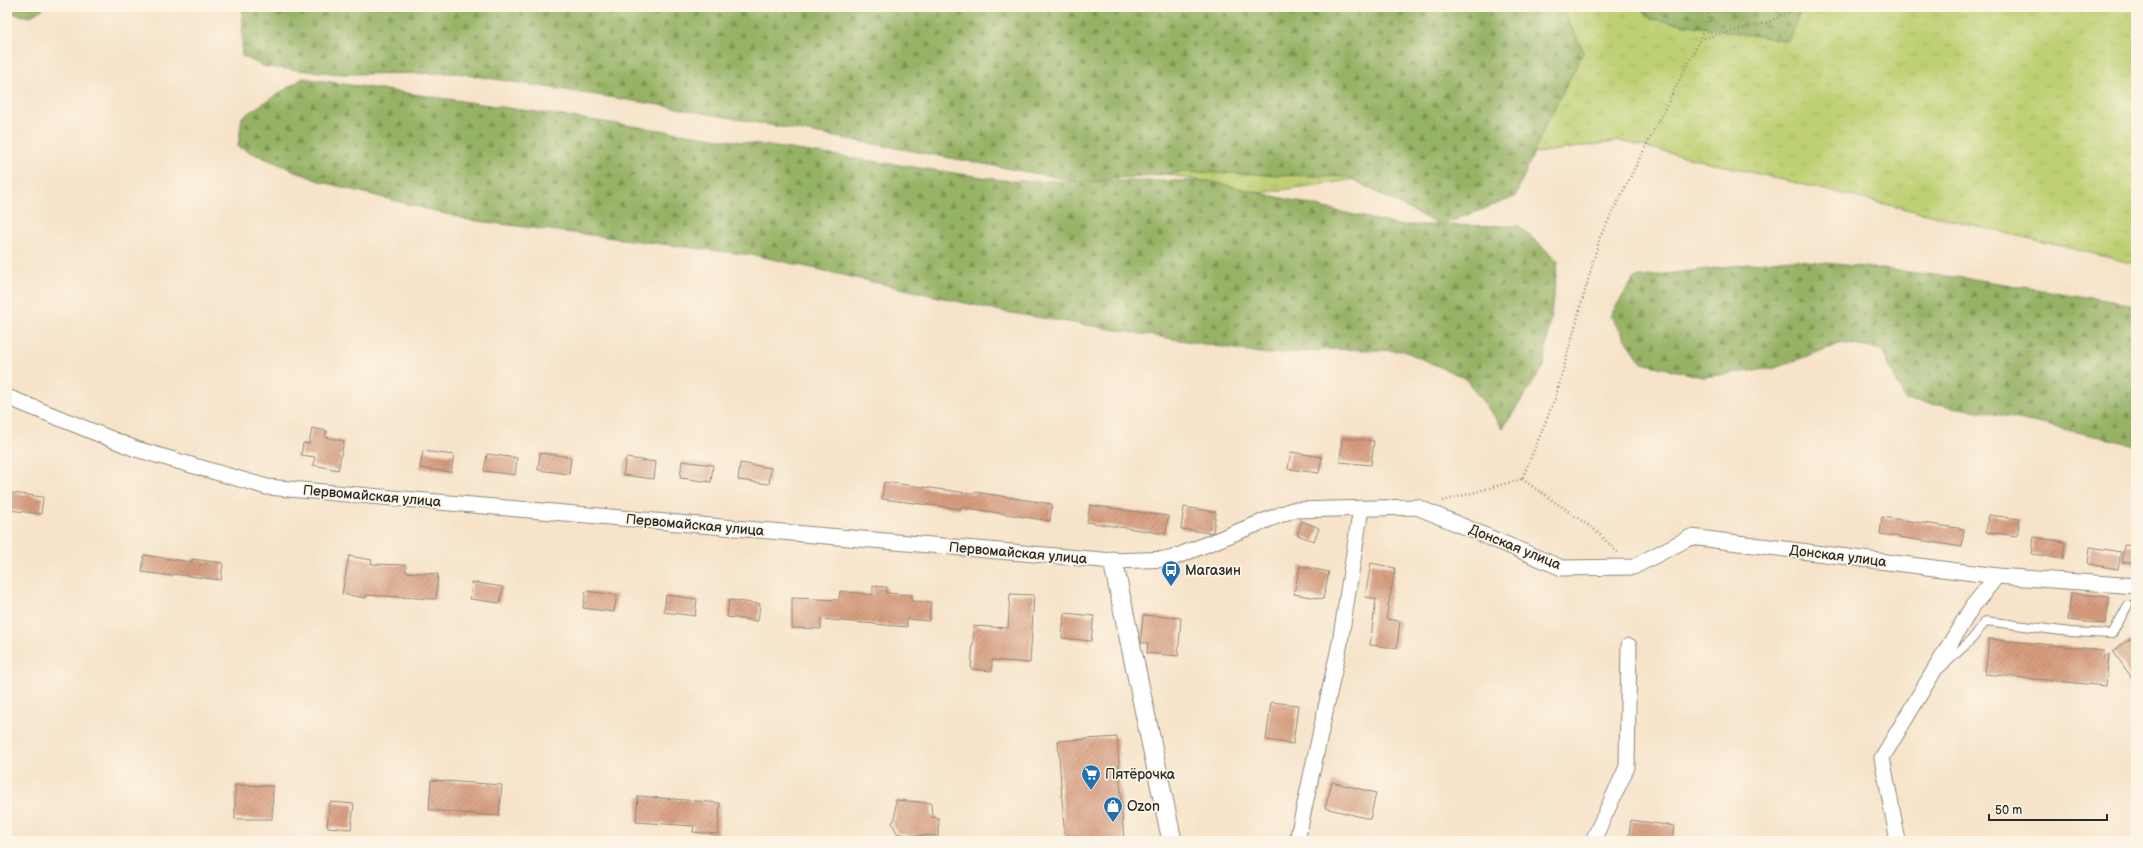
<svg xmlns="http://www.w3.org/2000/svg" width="2143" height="848" viewBox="0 0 2143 848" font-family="'Balsamiq Sans',sans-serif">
<defs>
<pattern id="grass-tufts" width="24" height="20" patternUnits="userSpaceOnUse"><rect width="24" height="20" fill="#bed073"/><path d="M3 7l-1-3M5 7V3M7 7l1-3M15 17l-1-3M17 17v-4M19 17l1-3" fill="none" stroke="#a3b364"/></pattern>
<pattern id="forest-firs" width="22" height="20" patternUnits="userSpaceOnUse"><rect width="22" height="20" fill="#96b265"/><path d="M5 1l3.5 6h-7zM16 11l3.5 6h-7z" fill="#7b9153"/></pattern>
<pattern id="building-hatch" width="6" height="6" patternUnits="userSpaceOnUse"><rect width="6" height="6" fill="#d79c7e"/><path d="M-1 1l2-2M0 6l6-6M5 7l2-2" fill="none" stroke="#af7f67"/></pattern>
</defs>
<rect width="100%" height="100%" fill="#fcf5e5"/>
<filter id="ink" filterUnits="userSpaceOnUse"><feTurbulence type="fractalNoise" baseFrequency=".025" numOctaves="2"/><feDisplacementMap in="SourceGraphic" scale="8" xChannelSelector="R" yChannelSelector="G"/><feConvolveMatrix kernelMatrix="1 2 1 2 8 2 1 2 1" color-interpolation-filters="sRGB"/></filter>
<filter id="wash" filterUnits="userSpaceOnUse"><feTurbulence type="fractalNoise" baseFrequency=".012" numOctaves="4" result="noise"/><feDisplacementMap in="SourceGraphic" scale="16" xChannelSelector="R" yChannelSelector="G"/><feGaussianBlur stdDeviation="0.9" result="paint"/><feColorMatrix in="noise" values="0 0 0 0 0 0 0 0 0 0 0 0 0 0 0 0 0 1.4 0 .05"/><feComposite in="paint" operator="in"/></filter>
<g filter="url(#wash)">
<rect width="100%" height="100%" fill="#f6e3c9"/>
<polygon fill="url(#grass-tufts)" stroke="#747e4f" points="345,7 2136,7 2136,264 1620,141 1260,193"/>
<g fill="url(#forest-firs)" stroke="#606e48" fill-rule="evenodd">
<polygon points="7,7 46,7 29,17 7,12"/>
<path d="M243,7h1318l23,45 -38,72 -31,73 -74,28 78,1 39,35 -14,105 -41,62 -38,-50 -61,-27 -68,-2 -69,5 -262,-42 -246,-56 -290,-36 -150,-39 -81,-34 4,-30 61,-39 706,103h68l-417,-76 -204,-32 -113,1 -77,-7 -24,-11zM1187,172l161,5 91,48h-41l-190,-44h-121z"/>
<polygon points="1641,7 1802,7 1788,41 1651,19"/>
<polygon points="1789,259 1973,279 2136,305 2136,445 1991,413 1905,400 1882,350 1842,343 1775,368 1703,377 1642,363 1610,316 1634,278"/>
</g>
<g id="blocks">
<g fill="url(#building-hatch)">
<polygon points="312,428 327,431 325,437 344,441 338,470 313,465 315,457 301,455 303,443 309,444"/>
<polygon points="1342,438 1374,441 1371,465 1340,462"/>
<polygon points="423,451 454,455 451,472 420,468"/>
<polygon points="1291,452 1322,457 1319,473 1288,469"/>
<polygon points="540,453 571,457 569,474 538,470"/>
<polygon points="487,454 517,458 515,475 484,471"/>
<polygon points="626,458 656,462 654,479 623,475"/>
<polygon points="682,461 713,465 711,482 680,478"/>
<polygon points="740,463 771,468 769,484 738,480"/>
<polygon points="884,482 975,494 975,492 1052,504 1050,521 961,507 961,509 882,499"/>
<polygon points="12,493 43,497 41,514 10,510"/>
<polygon points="1090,505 1168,516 1166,534 1087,522"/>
<polygon points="1184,507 1216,512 1213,532 1210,533 1181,529"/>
<polygon points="1989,515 2020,519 2017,536 1986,532"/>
<polygon points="1882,517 1964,529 1962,547 1880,534"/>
<polygon points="1302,521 1319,528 1314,541 1297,535"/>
<polygon points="2034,537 2065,542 2063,559 2032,554"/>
<polygon points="2124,545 2136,546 2136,564 2122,562"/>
<polygon points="2090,547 2121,552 2118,569 2088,564"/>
<polygon points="144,555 192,562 192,559 223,563 221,580 173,574 172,576 142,572"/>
<polygon points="349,556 372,560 371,564 406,565 406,572 438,574 436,599 366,595 366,598 342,594"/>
<polygon points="1371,563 1395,568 1386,619 1400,621 1397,648 1370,645 1376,599 1365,597"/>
<polygon points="1300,566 1329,572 1323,599 1294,594"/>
<polygon points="472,582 503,587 500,603 470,599"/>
<polygon points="873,586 887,587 886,593 912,595 911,601 931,602 929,621 907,619 907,627 821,619 821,629 792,628 792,598 839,600 840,591 873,595"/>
<polygon points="586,591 617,595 614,612 583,608"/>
<polygon points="2071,593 2109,597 2106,624 2068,620"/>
<polygon points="1010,594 1034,595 1030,663 992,660 992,671 971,669 974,626 1008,628"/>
<polygon points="666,595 697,599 695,616 664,612"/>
<polygon points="729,600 760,604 758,621 727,617"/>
<polygon points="1064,613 1094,616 1091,641 1062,638"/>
<polygon points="1143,615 1181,618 1178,656 1147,653 1148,643 1141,643 1141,638"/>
<polygon points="2136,635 2136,684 2113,651"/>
<polygon points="1989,639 2104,650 2103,659 2109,654 2106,686 1985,674"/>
<polygon points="1271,702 1298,705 1293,744 1266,740"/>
<polygon points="1117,737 1124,841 1065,841 1058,741"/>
<polygon points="431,780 502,785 499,816 429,810"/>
<polygon points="1332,782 1376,793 1370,819 1325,808"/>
<polygon points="235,785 273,786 272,819 235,819"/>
<polygon points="638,796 720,803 718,834 693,832 694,826 636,822"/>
<polygon points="896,800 931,803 932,817 939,818 938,836 904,835 897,833 892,823 895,818"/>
<polygon points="330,802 354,804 351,829 327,827"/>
<polygon points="1631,820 1675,826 1673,841 1628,841"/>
</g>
</g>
</g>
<g filter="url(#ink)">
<use href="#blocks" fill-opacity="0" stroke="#90877a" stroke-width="1"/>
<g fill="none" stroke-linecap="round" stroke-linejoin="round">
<defs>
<polyline id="service" points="1941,668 1972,639 1986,621 2070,632 2112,634 2128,605"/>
<g id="minor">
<polyline points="7,397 136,449 267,487 1113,561 1170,559 1292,510 1417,507 1562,568 1633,567 1691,537 1997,576 2136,586"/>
<polyline points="1297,841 1340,643 1361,508"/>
<polyline points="1595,841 1595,836 1627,767 1629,646"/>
<polyline points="1898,841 1882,758 1972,607 1997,576"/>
</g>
<polyline id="tertiary" points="1113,561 1172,841"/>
</defs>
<use href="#service" stroke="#90877a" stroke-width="10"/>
<use href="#minor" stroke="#90877a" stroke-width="17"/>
<use href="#tertiary" stroke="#90877a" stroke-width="21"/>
<g stroke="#90877a" stroke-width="2.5" stroke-dasharray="1 3" stroke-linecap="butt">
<polyline points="1700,39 1767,23 1798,7"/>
<polyline points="1522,479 1595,530 1618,553"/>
<polyline points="1443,501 1522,479 1555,399 1600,237 1700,39 1711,7"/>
</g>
<use href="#service" stroke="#fff" stroke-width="8"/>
<use href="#minor" stroke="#fff" stroke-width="15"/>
<use href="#tertiary" stroke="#fff" stroke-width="19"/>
</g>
</g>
<defs>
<symbol id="bus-pin" viewBox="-11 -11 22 30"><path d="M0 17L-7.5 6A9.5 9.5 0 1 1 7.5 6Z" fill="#1f6fb2" stroke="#fcf5e5"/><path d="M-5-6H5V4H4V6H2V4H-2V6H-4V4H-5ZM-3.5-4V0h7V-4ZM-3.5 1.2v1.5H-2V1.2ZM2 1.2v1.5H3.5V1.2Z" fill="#fff"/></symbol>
<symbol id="supermarket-pin" viewBox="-11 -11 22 30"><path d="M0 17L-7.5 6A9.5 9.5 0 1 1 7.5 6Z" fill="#1f6fb2" stroke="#fcf5e5"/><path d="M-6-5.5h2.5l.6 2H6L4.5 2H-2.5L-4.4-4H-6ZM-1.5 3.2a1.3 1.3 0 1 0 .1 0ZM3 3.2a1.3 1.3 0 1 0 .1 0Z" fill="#fff"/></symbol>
<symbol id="shop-pin" viewBox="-11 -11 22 30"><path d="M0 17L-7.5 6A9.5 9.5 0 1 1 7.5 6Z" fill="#1f6fb2" stroke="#fcf5e5"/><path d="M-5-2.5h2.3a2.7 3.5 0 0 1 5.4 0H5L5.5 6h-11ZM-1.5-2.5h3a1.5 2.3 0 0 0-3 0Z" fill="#fff"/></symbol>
</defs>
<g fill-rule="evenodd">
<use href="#bus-pin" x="1160" y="559" width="22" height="30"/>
<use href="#supermarket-pin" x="1080" y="763" width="22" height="30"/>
<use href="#shop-pin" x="1102" y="795" width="22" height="30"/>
</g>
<g text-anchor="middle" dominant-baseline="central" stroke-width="3.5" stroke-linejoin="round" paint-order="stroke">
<g font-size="14" fill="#2b2b2b" stroke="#fcf5e5">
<text transform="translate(372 496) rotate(5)">Первомайская улица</text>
<text transform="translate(695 525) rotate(5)">Первомайская улица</text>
<text transform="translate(1515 547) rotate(22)">Донская улица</text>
<text transform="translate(1018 553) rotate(5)">Первомайская улица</text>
<text transform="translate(1838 556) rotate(7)">Донская улица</text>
</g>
<g font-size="14" fill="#2b2b2b" stroke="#fcf5e5" text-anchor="start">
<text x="1185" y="570">Магазин</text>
<text x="1105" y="774">Пятёрочка</text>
<text x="1127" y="806">Ozon</text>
</g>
</g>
<rect width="2143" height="848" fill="none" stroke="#fcf5e5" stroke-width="24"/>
<path d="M1989 814v6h118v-6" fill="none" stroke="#2b2b2b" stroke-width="2"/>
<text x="1995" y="814" font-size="12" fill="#2b2b2b" stroke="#fcf5e5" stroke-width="3" paint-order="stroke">50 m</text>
</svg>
